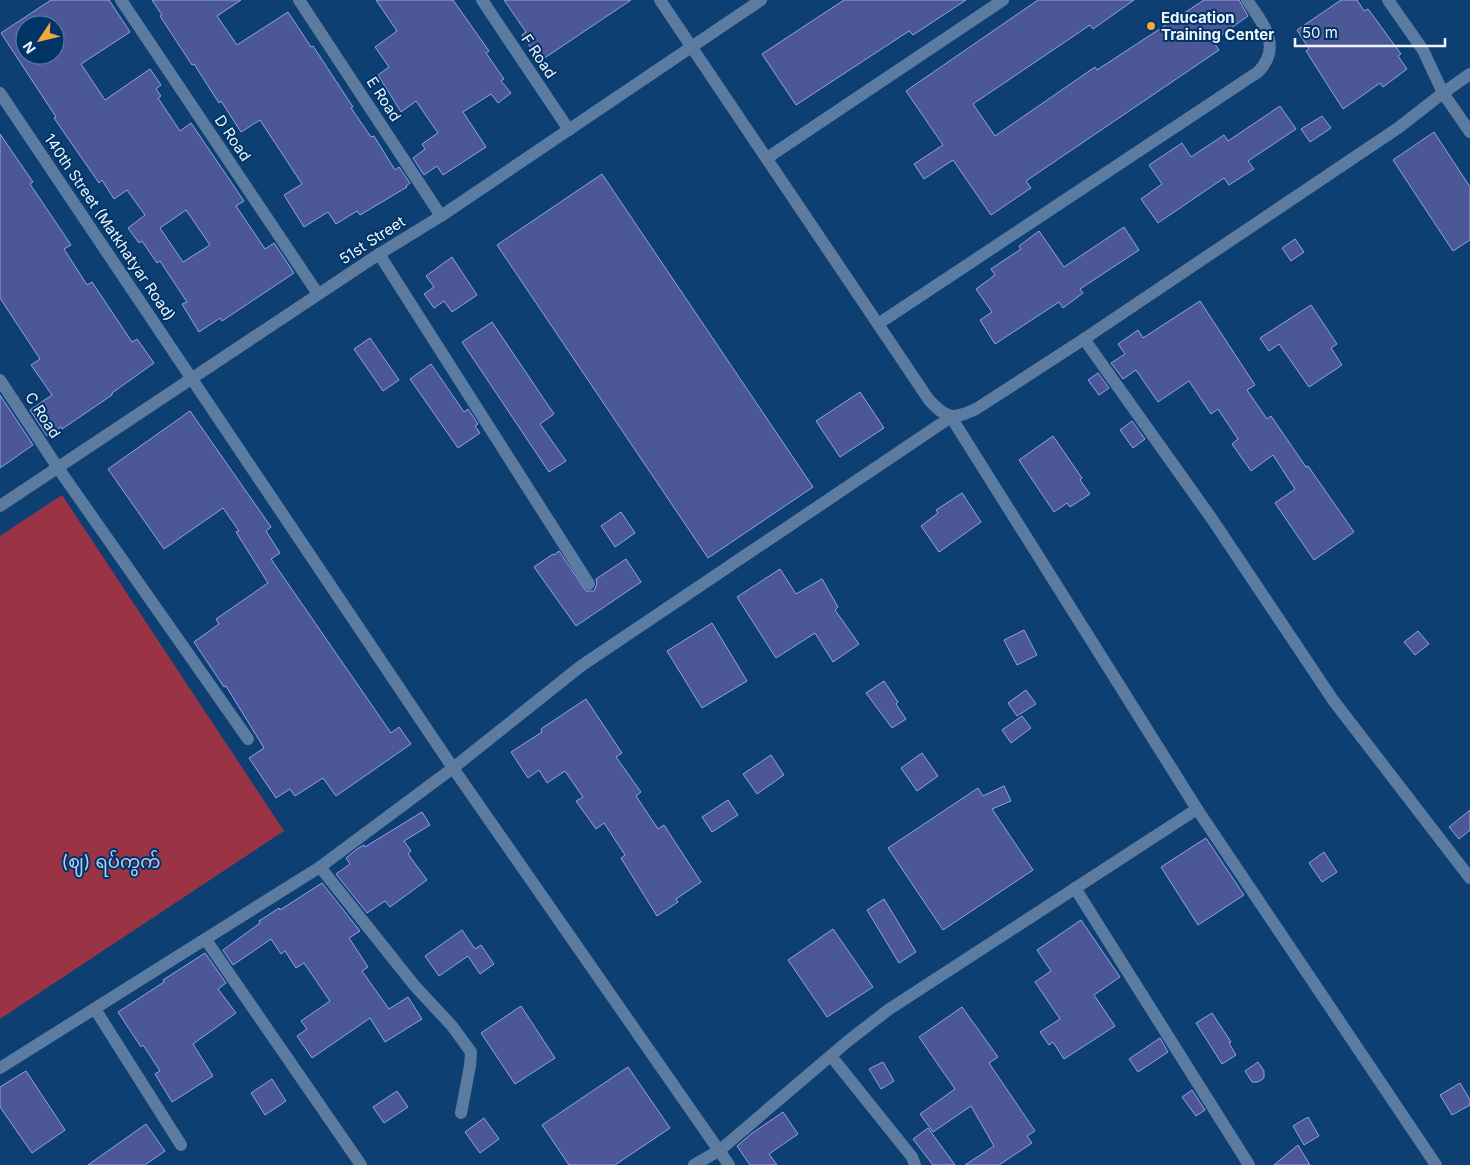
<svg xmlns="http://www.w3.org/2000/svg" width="1470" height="1165" viewBox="0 0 1470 1165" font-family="Inter,'Noto Sans Myanmar',sans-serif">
<rect width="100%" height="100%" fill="#0d3f73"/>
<polygon fill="#9a3445" points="62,495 284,831 0,1019 0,536"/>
<g fill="#4b5797" stroke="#92a2e9" fill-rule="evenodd">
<path d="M51,0h58l21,32 -49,32 24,36 45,-31 11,16 -5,4 5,7 -3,2 22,33 11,-8 53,78 -8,5 29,43 9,-6 20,30 -72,48 -2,-3 -21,14 -17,-28 5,-2 -27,-41 -3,2 -15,-22 -3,2 -11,-15 17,-13 -18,-25 -13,9 -12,-19 -3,3 -45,-65 2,-1 -55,-84zM25,25h30v30h-30zM186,210l24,35 -27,17 -23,-34z"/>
<polygon points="152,0 241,0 217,16 237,45 288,12 311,47 313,46 332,75 353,107 351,108 371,137 374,136 395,170 399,167 410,183 406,186 407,187 360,215 357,211 336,224 328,212 304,227 284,195 302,184 260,120 241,132 221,101 219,103 194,64 192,65 160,16 162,15"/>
<polygon points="376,0 453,0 489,51 486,53 504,79 501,81 511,93 498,103 491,94 463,112 486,147 443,175 437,166 424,175 413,158 425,149 422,144 438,133 416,101 401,112 378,75 389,67 375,47 397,31"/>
<polygon points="504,0 631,0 540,61 522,35 526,32"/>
<polygon points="844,0 966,0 913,35 909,31 796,105 762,54"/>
<polygon points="1038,0 1134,0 1093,29 1090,25 973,104 995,136 1095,67 1097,70 1204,0 1239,0 1248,16 1213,41 1219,50 1026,181 1031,188 991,215 953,160 924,179 914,164 943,145 906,91"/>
<polygon points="1341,0 1357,0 1364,11 1368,9 1401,54 1398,56 1407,69 1383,87 1380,83 1343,109 1306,51 1309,49 1297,30"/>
<polygon points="1280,106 1296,129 1248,161 1254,169 1229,185 1224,178 1158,223 1141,199 1162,184 1149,165 1182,143 1191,157 1224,135 1228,141"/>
<polygon points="1322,116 1331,128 1310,142 1301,129"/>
<polygon points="1434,132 1470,187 1470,240 1453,251 1393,160"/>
<polygon points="0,134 33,182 30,184 71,245 64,249 87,285 92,282 132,342 137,339 154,363 112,393 112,395 62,429 61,427 47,436 30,410 52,395 31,365 40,359 0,298"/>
<polygon points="602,174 813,487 708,558 497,245"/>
<polygon points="1124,227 1139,250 1080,289 1083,293 1063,308 1059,302 995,344 980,320 992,312 976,289 995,275 991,269 1021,249 1019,246 1039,231 1064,267"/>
<polygon points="1295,239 1304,252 1291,261 1282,248"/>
<polygon points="452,257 477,295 452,312 444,301 434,308 424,294 434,287 426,276"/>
<polygon points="1200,301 1255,385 1247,390 1267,419 1271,416 1306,467 1308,466 1354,532 1314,560 1275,503 1295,489 1273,455 1251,471 1232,444 1238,439 1218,409 1211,414 1189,381 1158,402 1136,370 1123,379 1111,363 1125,354 1118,344 1138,330 1143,338"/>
<polygon points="1311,305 1337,344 1331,348 1342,365 1309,387 1279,344 1269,351 1260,338"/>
<polygon points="492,322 554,414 540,424 566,461 549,472 462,342"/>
<polygon points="370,338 399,380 383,391 354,349"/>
<polygon points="431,364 464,412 468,409 478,424 475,426 480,433 458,448 410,379"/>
<polygon points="1098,373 1109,388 1099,395 1088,380"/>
<polygon points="860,392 884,428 840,457 816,421"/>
<polygon points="0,395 33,445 0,468"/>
<polygon points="190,411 271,527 266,531 280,553 271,559 391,733 399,727 411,744 336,796 323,778 295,796 290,789 276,798 249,758 264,748 226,686 224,687 194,642 219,624 216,619 268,583 236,532 239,531 223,508 164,549 108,469"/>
<polygon points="1132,421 1145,439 1133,448 1120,430"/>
<polygon points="1053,436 1082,478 1080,480 1090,494 1070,507 1067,503 1054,512 1019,460"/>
<polygon points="962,493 981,522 939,552 921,526 938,513 936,510"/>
<polygon points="621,512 635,533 615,547 601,526"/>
<polygon points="559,551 586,591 594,591 597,584 596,579 626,559 641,582 576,626 534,567 553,554 554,555"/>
<polygon points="780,569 796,594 822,579 838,607 835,610 859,644 833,662 815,633 776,658 737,597"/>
<polygon points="712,623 747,681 702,708 667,651"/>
<polygon points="1024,630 1037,655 1017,665 1004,640"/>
<polygon points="1418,631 1429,644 1415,655 1404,642"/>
<polygon points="884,681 898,702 896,704 906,719 892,728 866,693"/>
<polygon points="1026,690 1036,704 1017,716 1008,703"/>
<polygon points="586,699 622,753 616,757 641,792 636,796 658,829 664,825 701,882 676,899 678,902 657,916 621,858 625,855 604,823 596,829 576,801 583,797 565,771 547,783 539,770 528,778 511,752 542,732 541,729"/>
<polygon points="1022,716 1031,728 1011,743 1002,730"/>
<polygon points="922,753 938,776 917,791 901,768"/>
<polygon points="771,755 784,775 757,794 743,774"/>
<polygon points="1004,786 1011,801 992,809 1033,870 943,930 888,848 978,788 983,796"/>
<polygon points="728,800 738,815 712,832 702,817"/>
<polygon points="1470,810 1470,830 1459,839 1449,827"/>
<polygon points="422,812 430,825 404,841 411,851 408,854 427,880 390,907 385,901 367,913 336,874 350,864 346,858 357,849 364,845 365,847"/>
<polygon points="1206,838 1244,895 1198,925 1161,867"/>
<polygon points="1324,852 1337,872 1322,882 1309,863"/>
<polygon points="322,883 360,931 349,938 368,967 362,971 389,1009 408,997 422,1019 385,1042 370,1018 312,1058 297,1036 307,1029 301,1021 330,1001 304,963 296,968 285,951 281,954 271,939 233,965 223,950 260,923 259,921 279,908 280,910"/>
<polygon points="884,899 916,952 899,963 867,910"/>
<polygon points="1081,920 1120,977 1094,995 1115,1026 1064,1059 1053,1042 1049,1045 1040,1032 1060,1019 1035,982 1051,971 1037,950"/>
<polygon points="833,929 873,987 827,1017 788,960"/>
<polygon points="462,930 475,949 481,945 494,964 480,974 468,956 439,976 425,956"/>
<polygon points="205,953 226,983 218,989 236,1013 193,1044 213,1076 172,1102 155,1074 160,1071 143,1045 141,1047 118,1012 164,982 163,980"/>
<polygon points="521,1006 555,1058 515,1084 481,1033"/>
<polygon points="962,1007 998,1057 989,1063 1035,1131 1027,1136 1032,1143 999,1165 965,1165 994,1146 971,1106 933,1132 920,1114 955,1089 919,1037"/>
<polygon points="1212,1013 1231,1042 1229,1043 1236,1055 1222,1064 1196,1023"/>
<polygon points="1160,1038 1168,1052 1138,1072 1129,1059"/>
<polygon points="883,1062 894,1081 881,1089 869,1069"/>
<polygon points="1258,1062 1264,1071 1264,1078 1258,1082 1252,1082 1245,1071"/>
<polygon points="628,1067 670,1128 615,1165 569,1165 542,1125"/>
<polygon points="26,1071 65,1130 32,1153 0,1107 0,1087"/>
<polygon points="272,1079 286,1101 265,1115 251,1093"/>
<polygon points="1460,1083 1470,1100 1470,1105 1452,1115 1440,1095"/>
<polygon points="1192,1090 1205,1110 1196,1116 1182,1097"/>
<polygon points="397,1091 408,1107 384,1123 373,1107"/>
<polygon points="783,1112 798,1134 769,1154 777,1165 750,1165 737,1146 751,1134"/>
<polygon points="1308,1117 1319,1136 1304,1145 1293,1126"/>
<polygon points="484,1118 499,1139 480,1153 465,1132"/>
<polygon points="146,1124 165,1151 145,1165 88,1165"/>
<polygon points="928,1128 955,1165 933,1165 913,1139"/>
<polygon points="1298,1145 1310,1165 1274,1165"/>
</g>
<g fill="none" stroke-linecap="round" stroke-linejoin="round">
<g stroke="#5c7ba0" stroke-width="12">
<polyline points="121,0 318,294"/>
<polyline points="299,0 441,216"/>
<polyline points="482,0 569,130"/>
<path d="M660,0l269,400c18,19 23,20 47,9l108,-70 314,-211 45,-35 -20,-43 -35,-50"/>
<polyline points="1470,74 1443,93 1470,132"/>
<polyline points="0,93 453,768 729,1165"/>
<polyline points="767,158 1003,0"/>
<polyline points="379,254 589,584"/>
<path d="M878,324l380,-252c25,-26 5,-48 -11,-72"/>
<polyline points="1084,339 1212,519 1333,700 1470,878"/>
<polyline points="0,380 58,468 248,739"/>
<polyline points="0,506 379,254 441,216 761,0"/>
<polyline points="320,867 414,985 452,1026 471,1052 470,1066 461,1113"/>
<polyline points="1075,888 1249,1165"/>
<polyline points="206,940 361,1165"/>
<polyline points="95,1009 181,1145"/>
<polyline points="831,1056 912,1157 915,1165"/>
<polyline points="0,1068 320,867 453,768 581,666 951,417 1197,809 1436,1165"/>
<polyline points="694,1165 720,1150 848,1041 888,1010 1197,809"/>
</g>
</g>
<circle fill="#eea83c" stroke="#003467" stroke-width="2" cx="1151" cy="26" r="5"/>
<g text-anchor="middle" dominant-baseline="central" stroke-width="4" stroke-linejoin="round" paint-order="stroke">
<g font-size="15" font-weight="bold" fill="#eff5fb" stroke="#003467" text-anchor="start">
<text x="1161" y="17">Education<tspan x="1161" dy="17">Training Center</tspan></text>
</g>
<g font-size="15" fill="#eff5fb" stroke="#003467">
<text transform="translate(539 56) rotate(56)">F Road</text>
<text transform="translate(384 99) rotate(57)">E Road</text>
<text transform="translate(233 138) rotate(56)">D Road</text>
<text transform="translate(110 227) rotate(56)">140th Street (Matkhatyar Road)</text>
<text transform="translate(372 240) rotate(-33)">51st Street</text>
<text transform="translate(43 415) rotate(57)">C Road</text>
</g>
<g font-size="18" fill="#b2d0f6" stroke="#003467">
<text x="111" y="861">(ဈ) ရပ်ကွက်</text>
</g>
</g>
<g transform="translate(40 40) rotate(235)"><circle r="24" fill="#003467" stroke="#6081a2"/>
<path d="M0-4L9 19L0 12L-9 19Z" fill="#eea83c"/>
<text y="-8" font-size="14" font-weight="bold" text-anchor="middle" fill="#eff5fb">N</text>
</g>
<path d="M1295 38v8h150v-8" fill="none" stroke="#eff5fb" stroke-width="2.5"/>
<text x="1302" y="38" font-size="15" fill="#eff5fb" stroke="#003467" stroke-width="4" paint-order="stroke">50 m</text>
</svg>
